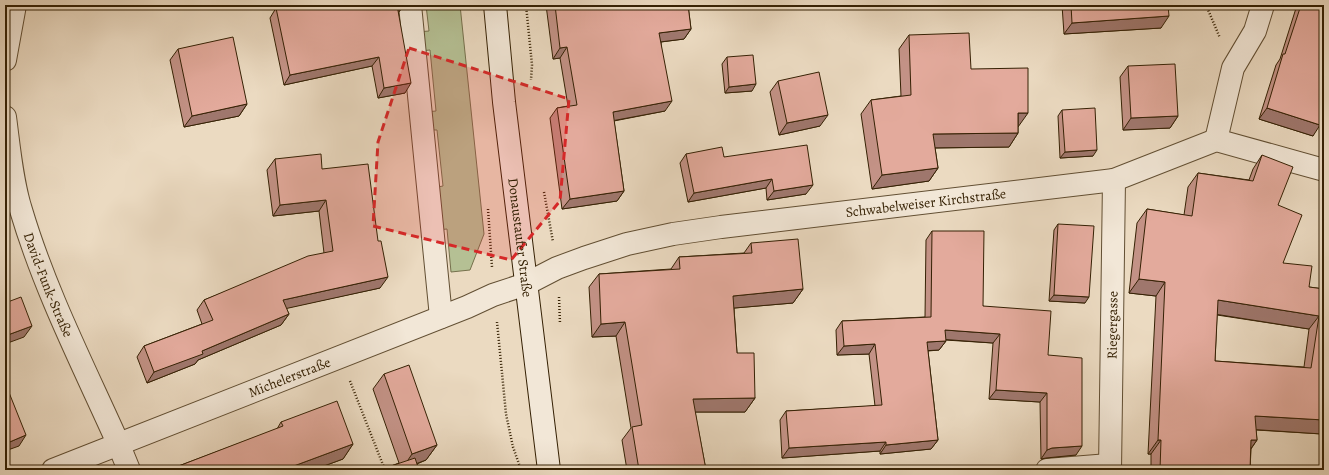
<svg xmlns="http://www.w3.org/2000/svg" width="1329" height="475" viewBox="0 0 1329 475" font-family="Alegreya,serif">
<rect width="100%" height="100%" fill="#ebdac1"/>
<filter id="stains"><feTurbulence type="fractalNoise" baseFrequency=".005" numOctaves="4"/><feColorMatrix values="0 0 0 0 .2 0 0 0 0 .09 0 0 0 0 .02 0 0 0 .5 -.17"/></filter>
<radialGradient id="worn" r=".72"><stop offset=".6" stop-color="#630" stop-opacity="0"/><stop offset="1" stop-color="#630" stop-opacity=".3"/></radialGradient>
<polygon fill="#b5c094" stroke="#75704c" points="426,5 460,5 484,234 470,270 451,272 447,229 437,230 432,188 443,186 437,130 427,130 425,112 436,111 430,50 419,51 417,32 429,31"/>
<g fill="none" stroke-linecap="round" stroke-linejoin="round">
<defs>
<g id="street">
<polyline points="410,5 441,317"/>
<polyline points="5,60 15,5"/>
<path id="s1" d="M5,117c4,30 7,65 16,93 24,81 63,157 97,233l11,27"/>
<polyline points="1216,140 1233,68 1255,31 1263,5"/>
<path id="s2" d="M53,470l414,-163 26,-12 33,-11 31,-16 27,-10 43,-14 46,-10 48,-7 393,-47 102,-40 108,30"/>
<polyline points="1047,470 1109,465"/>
<path id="s3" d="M1110,470l4,-290"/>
</g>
<g id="secondary">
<path id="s4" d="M495,5l9,97 45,368"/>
</g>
</defs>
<use href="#street" stroke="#624f33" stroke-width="24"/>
<use href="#secondary" stroke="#352104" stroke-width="24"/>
<g stroke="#352104" stroke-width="2.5" stroke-dasharray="1 2" stroke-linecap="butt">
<polyline points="526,5 532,65 531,80"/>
<polyline points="1206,5 1220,38"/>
<polyline points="544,192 553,242"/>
<polyline points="488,209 492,267"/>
<polyline points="559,297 560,324"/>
<polyline points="497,322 506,414 513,447 520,467"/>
<polyline points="350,381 385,470"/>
</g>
<use href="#street" stroke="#f2e7d7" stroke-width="22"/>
<use href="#secondary" stroke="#f2e7d7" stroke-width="22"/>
</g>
<g fill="#c39286" stroke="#352104" fill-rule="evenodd">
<polygon points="292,5 404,5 398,13 405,93 378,98 372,66 284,85 270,18 276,8"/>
<polygon points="546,5 688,5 691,29 684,39 661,42 665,111 614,121 624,191 617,201 562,209 550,118 557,108 568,106 560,58 553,59"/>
<polygon points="1062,5 1168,5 1161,28 1064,34"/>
<polygon points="1297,5 1324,5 1313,136 1259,119 1276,65 1280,59"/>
<polygon points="909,35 971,69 1018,127 1018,133 1009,147 935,148 938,168 929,181 872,189 861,114 871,100 901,96 899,49"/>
<polygon points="178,49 247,104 239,116 184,127 170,60"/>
<polygon points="727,57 752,91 725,93 722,64"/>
<polygon points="1128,66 1178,116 1170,128 1123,130 1120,77"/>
<polygon points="778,81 820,126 779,135 770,92"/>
<polygon points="1062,110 1093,156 1060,158 1058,116"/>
<polygon points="686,154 724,157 806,194 767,200 766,188 688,202 680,163"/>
<path d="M1262,155l16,50 5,58 26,24 15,2 -2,145 -66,-4 1,10 -6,9 -1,21h-99v-16h-3l8,-158 -27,-3 8,-70 10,-14 37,6 4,-28 10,-14 51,7 4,-11zM1217,315l92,14 -5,38 -89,-6z"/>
<polygon points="275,159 322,169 380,288 286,308 289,314 281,325 198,360 195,364 147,383 137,357 144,346 202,324 197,310 204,300 324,253 319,211 273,216 267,170"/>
<polygon points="1058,224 1085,303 1049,301 1054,230"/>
<polygon points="932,231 983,306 1048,355 1076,455 1046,458 1041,459 1040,402 989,399 993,343 945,340 946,341 939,350 928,351 938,440 931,449 880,454 880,451 782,458 780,420 786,411 875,406 869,354 837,355 836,330 842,321 925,317 926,240"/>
<polygon points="751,243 803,289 793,303 734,308 737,353 755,398 745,412 695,412 706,470 627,470 622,440 631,428 616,336 592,337 589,287 599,274 671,269 679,257 744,253"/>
<polygon points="384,374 437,445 426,460 417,464 419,470 388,470 391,466 399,463 373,389"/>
<polygon points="281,422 353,444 343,459 313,470 174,470 176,467 277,429"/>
</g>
<g fill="#9f776d" stroke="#352104">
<polygon points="397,5 404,5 398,13"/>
<polygon points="1169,16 1161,28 1064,34 1072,23"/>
<polygon points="691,29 684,39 652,43 659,33"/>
<polygon points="567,47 560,58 553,59 560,48"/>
<polygon points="379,57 372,66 284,85 290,75"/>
<polygon points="411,83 405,93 378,98 384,88"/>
<polygon points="756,84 752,91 725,93 729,87"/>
<polygon points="672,101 665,111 606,122 613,112"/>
<polygon points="247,104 239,116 184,127 192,116"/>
<polygon points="1267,108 1320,125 1313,136 1259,119"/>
<polygon points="1018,113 1028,113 1018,127"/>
<polygon points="828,115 820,126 779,135 787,123"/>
<polygon points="1178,116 1170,128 1123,130 1131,118"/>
<polygon points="1018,133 1009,147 924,148 933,134"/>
<polygon points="1097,150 1093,156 1060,158 1065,152"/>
<polygon points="938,168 929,181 872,189 882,175"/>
<polygon points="772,179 766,188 688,202 694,193"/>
<polygon points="813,185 806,194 767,200 774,191"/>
<polygon points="624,191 617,201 562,209 570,199"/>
<polygon points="326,200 319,211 273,216 280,205"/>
<polygon points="388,277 380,288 275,311 283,300"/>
<polygon points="1139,279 1165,282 1156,296 1129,293"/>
<polygon points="803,289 793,303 723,309 733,296"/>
<polygon points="1054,295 1089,297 1085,303 1049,301"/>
<polygon points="1218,300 1319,316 1309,329 1208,313"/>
<polygon points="289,314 281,325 198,360 195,364 147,383 154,372 202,351"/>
<polygon points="625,322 616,336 592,337 601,324"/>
<polygon points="32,326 24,337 5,344 5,336"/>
<polygon points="945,330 1000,334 993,343 938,339"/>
<polygon points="946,341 939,350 921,351 927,342"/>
<polygon points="875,344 869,354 837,355 844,346"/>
<polygon points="996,390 1047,393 1040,402 989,399"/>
<polygon points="755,398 745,412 683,412 693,399"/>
<polygon points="1255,416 1324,420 1324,432 1322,434 1246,429"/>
<polygon points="26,435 19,446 5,451 5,444"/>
<polygon points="938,440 931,449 880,454 886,445"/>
<polygon points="1158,440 1161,440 1151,454 1148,454"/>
<polygon points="1251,440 1257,440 1247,454"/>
<polygon points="886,442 880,451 782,458 789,448"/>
<polygon points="353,444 343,459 313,470 283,470"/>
<polygon points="437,445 426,460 402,469 412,454"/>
<polygon points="1082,446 1076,455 1046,458 1041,459 1047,450 1052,448"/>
</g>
<g fill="#e3aa9c" stroke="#352104" fill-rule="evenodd">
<polygon points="292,5 399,5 397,5 411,83 384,88 379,57 290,75 276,8"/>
<polygon points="555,5 688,5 691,29 659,33 672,101 613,112 624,191 570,199 557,108 577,105 567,47 560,48"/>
<polygon points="1071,5 1168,5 1169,16 1072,23"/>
<polygon points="1301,5 1324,5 1324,113 1320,125 1267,108 1283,54 1285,54"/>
<polygon points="969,33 971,69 1028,68 1028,113 1018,113 1018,133 933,134 938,168 882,175 871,100 911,95 909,35"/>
<polygon points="233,37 247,104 192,116 178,49"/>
<polygon points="753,55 756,84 729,87 727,57"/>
<polygon points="1175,64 1178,116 1131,118 1128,66"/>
<polygon points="819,72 828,115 787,123 778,81"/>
<polygon points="1095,108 1097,150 1065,152 1062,110"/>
<polygon points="807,145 813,185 774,191 772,179 694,193 686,154 722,147 724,157"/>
<polygon points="321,154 322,169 368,164 378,241 381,241 388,277 283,300 289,314 202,351 203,354 154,372 144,346 213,320 204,300 308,256 333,251 326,200 280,205 275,159"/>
<path d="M1262,155l31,12 -15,38 24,10 -19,48 29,3 -3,21 15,2v131l-69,-4 2,24h-6l-1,30h-90l1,-30h-3l7,-158 -26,-3 8,-70 45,7 6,-43 55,8zM1218,300l101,16 -8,52 -96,-7z"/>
<polygon points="1058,224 1094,226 1089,297 1054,295"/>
<polygon points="932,231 984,231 983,306 1051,311 1048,355 1082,358 1082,446 1052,448 1047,450 1047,393 996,390 1000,334 945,330 946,341 927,342 938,440 886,445 886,442 789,448 786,411 882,405 875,344 844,346 842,321 931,317"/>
<polygon points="798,239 803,289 733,296 737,353 754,353 755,398 693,399 706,470 639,470 632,427 642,425 625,322 601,324 599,274 680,269 679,257 752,253 751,243"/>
<polygon points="21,297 32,326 5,336 5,303"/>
<polygon points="409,365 437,445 412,454 384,374"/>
<polygon points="5,390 5,391 8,390 26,435 5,444"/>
<polygon points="337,401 353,444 283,470 177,470 176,467 283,426 281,422"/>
<polygon points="415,458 419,470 393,470 391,466"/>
<polygon points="1084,469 1084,470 1069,470"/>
</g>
<path fill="#d62828" fill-opacity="0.2" stroke="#d62828" stroke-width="3" stroke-dasharray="8 5" stroke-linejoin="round" d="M409,48l160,51 -9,102 -49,59 -138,-34 5,-84z"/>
<g text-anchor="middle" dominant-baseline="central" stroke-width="3.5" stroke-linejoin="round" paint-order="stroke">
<g font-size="14" fill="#352104" stroke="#f2e7d7">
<text stroke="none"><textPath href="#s2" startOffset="919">Schwabelweiser Kirchstraße</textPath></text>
<text stroke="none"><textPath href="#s4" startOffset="234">Donaustaufer Straße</textPath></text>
<text stroke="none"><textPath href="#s1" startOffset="174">David-Funk-Straße</textPath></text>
<text stroke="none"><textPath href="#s3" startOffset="145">Riegergasse</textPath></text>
<text stroke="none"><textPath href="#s2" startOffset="254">Michelerstraße</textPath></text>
</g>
</g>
<rect width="1329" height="475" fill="none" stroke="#ebdac1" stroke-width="20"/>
<rect x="6" y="6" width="1317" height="463" fill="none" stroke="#352104" stroke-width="2"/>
<rect x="10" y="10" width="1309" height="455" fill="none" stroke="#352104"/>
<rect width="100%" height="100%" filter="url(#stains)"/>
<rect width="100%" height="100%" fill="url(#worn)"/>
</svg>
